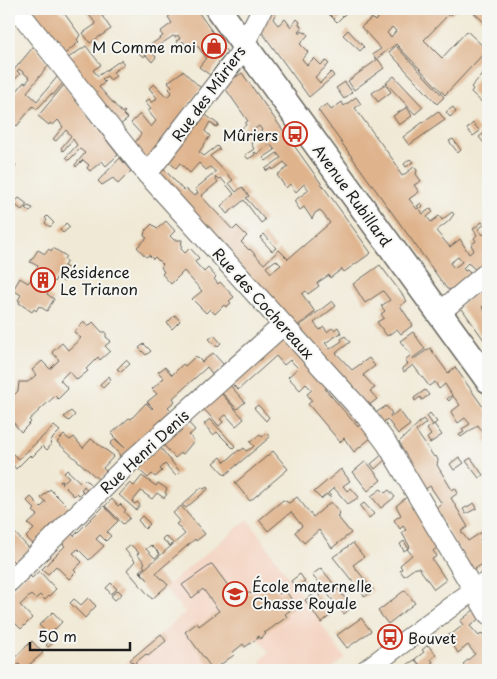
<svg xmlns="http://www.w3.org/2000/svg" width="497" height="679" viewBox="0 0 497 679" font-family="'Playpen Sans',sans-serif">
<rect width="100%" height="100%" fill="#f6f6f2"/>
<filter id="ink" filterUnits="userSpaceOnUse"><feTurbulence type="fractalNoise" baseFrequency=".02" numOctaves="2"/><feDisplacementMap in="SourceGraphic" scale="10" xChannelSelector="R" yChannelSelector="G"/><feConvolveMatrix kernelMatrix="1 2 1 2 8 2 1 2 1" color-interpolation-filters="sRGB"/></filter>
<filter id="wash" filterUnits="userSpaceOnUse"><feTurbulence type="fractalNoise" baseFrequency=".0096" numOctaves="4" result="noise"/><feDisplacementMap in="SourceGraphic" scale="20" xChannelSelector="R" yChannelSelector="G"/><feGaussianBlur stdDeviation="1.12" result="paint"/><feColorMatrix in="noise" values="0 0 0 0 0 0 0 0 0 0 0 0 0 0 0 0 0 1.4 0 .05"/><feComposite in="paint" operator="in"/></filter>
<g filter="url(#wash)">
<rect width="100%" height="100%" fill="#f0e9d5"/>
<polygon fill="#f4d3c1" points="248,519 345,658 330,670 263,670 261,660 269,653 258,637 245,647 243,644 238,648 232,652 234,655 213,670 118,670 185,613 164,588"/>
<g id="blocks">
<g fill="#dfb48d" fill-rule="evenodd">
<polygon points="26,9 58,9 62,14 64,13 80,35 77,40 79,42 62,56"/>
<polygon points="92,9 112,9 102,16 111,29 90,43 83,33 96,24 87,12"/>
<polygon points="159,9 168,9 160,15 157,11"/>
<polygon points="173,9 196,9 227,52 210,75 199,67 206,58 197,45 190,51 183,41 179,45 176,41 180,39 178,35 175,37 173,36 158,46 159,47 153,53 156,57 152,62 146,55 143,57 139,53 163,36 160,32 172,23 168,17 175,12"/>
<polygon points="271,9 278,9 273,19 278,25 285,19 291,27 297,19 300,22 299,24 302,28 298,32 300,34 302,31 305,33 306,32 308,35 300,44 308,52 302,59 307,65 314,58 321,65 326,61 329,64 315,77 320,83 331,72 334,76 309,97 261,31"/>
<polygon points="332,9 350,9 337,22 328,13"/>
<path d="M387,9h70l-6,6 -2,-1 -25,26 18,18 25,-27 20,19 -42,45 -49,-51 -20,15 -3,-5 8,-5 -20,-22 11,-9 3,3zM392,27l4,4 -5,6 -4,-4z"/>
<polygon points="470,9 488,9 488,20 485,23"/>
<polygon points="9,13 15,21 9,29"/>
<polygon points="348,30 364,47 360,51 343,35"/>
<polygon points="34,46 49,65 27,92 37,101 58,76 63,83 53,95 51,94 39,107 36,109 33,106 17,126 9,119 9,114 12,110 9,108 9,101 24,82 26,83 30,78 19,69 17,71 20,74 9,86 9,76"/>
<polygon points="86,46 101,65 93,70 98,76 121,60 124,64 113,72 116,76 110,80 107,76 102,79 105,82 99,87 122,113 124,111 125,112 123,114 128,119 117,127 65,60"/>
<polygon points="396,46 444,97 437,104 389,52"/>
<polygon points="378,59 384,68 354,90 348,81"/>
<polygon points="488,68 488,108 471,92 473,89 471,87"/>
<polygon points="183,71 201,88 146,163 133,146 141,134 131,123 140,114 151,127 156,121 148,111 151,109 145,102 149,99 152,103 157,98 149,88 154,84 167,97 172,92 169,89 172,86 168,82"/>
<path d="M233,73l3,4 6,-4 129,180 -27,19 -2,-3 -12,9 -1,-3 -12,8 2,3 -11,8 -2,-3 -4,3 13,18 -19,15 -138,-152 5,-7 21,23 2,-2 8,7 4,-3 -3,-4 21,-17 -6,-5 -4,3 -7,-7 -9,10 -10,-10 -4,5 -8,-7 35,-48 16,12 -3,2 -6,-5 -5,9 5,5 -11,16 5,4 13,-10 3,3 -10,7 23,24 -4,3 7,9 6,-5 7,9 -3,2 19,22 -4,3 -17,-23 -17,14 -6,-8 13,-12 -13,-16 -3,1 -2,-2 -1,1 3,4 -17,14 32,34 4,-4 10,10 -6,6 8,8 1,-1 14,15 15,-14 9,9 42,-36 -10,-13 -5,3 -3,6 -8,-12 -4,3 -6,-9 15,-11 -5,-6 -8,8 -6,-8 -4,4 -9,-13 11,-8 -4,-5 -11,8 -1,-2 -5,3 -2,-2 16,-11 -4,-5 -11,8 -3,-3 12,-8 -5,-6 -13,10 -2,-2 -1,1 1,2 -7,4 -3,-4 9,-6 -3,-6 7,-5 -2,-3 6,-5 -3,-4 -19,14 -5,-7 11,-8 -1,-2 3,-2 -23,-33zM276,260l5,5 -10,8 -5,-6z"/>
<polygon points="394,76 423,107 415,114 386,83"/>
<polygon points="345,82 352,92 344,99 336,88"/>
<polygon points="385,84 391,92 378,102 372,93"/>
<polygon points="64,85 118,155 106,166 102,161 90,171 87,168 89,165 83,160 76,167 75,165 85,153 80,149 69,160 66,157 77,145 73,139 63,151 61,148 71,136 66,130 56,141 53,139 63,127 58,120 53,125 50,123 49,125 38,116"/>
<path d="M356,97l5,7 -6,4 44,60 -1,2 4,6 12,-9 3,3 -1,4 5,7 -7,4 5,7 -10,7 8,10 2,-1 -2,-2 4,-3 2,3 -3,3 3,5 8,-6 2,4 -6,5 4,5 8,-6 3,4 10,-8 2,2 -5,7 -13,10 14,16 10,-8 9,15 5,-4 -3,-5 5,-4 -2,-3 3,-3 -4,-6 9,-7 2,3 -6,4 5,6 5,-5v31l-11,10 -9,-8 -5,5 2,3 2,-1 5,5 -18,15 -7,-1 -129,-179 9,-6 4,6 11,-8 2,4zM458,257l4,5 -8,6 -4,-5z"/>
<polygon points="407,107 412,116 399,125 393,116"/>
<polygon points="453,107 456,112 450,117 446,112"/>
<polygon points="438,111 445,120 409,145 403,137"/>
<polygon points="473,123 480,131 473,136 467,129"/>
<polygon points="483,134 488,140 488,148 479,137"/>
<polygon points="453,139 461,150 458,153 449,141"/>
<polygon points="120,158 131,171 118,184 113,178 102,185 98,181"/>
<polygon points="410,159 413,162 406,167 404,164"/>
<polygon points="9,160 16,165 9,174"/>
<polygon points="9,194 16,201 19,198 27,204 22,210 14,204 11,208 9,207"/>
<polygon points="28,206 33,208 30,212 25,208"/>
<polygon points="47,216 54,223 50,227 45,223 47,220 45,218"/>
<polygon points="166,221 175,231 170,236 174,240 182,240 181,249 185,253 190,248 199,258 195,262 204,272 208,268 216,277 214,279 218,284 220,282 234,297 229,301 231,303 226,307 224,305 215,314 210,309 206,313 192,299 202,291 184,271 171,284 162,274 164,272 161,267 163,265 155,257 153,259 149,255 146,257 137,247 147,238 144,236 145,231 152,224 157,229"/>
<polygon points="66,223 70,227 63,233 60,230"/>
<polygon points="264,234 276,248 272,251 260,238"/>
<polygon points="53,248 66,256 64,259 67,261 64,266 71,270 64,282 57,277 54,282 51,281 47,288 49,290 47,294 54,299 47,311 39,306 36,311 34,309 32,312 19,303 20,301 18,300 21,295 13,290 20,278 28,283 37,272 35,271 38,266 30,262 38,250 45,254 49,249 51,251"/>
<polygon points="380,265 407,301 400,306 413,325 401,334 397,329 387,336 377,322 384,318 381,314 385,311 381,306 390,300 383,291 365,303 353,284"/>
<polygon points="488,282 488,288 486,289 488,295 485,298 488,302 482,307 486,312 488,311 488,337 484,340 460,306"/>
<polygon points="332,301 336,306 314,323 320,330 324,327 327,332 332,328 334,330 338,327 341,333 325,343 330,349 342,341 341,339 345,336 350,342 336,353 352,370 369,358 375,366 363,375 375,388 370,391 377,399 367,407 297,328"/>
<polygon points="175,315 180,321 172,329 167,323"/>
<polygon points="84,322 88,327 93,322 102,332 106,332 106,337 111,341 105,346 110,351 100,360 98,357 86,369 88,371 77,380 69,371 60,380 68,389 58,399 55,396 29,420 31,422 21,432 13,422 9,426 9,397 10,399 18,391 19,382 28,382 36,375 32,370 42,361 50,369 59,360 52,352 62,343 68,350 81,338 74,332"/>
<polygon points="413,332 425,349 413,358 414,359 430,348 448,373 455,367 488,414 488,444 484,439 486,437 478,425 461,437 459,435 464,432 462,429 470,424 465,418 458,423 451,412 460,405 453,396 449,401 447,399 452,395 445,384 439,389 435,382 429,386 413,365 404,372 402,368 408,364 405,360 411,355 400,341"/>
<polygon points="214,335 221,343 217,347 209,339"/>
<polygon points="284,337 329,387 325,389 358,427 360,424 372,437 354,452 344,438 340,442 308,404 312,401 307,394 312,390 306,384 300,390 288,377 298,368 290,360 284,365 276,356 238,390 230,382"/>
<polygon points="144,344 151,351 146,355 139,348"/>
<polygon points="213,353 224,365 213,375 207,367 173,398 175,401 168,407 173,412 121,459 119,456 120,455 110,444 115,439 126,449 111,434 129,418 131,419 146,403 152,409 153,408 147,402 157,394 152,389 164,378 158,372 165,367 172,375 183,364 185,366 196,356 202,362"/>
<polygon points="126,360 130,364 121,372 117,369"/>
<polygon points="109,376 111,380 103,388 100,384"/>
<polygon points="228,383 245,402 237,409 220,391"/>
<polygon points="425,390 429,395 422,400 420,397 415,401 414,398"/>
<polygon points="220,392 244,419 236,426 226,415 220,419 223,422 219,426 202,407"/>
<polygon points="258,405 269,417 266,421 254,408"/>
<polygon points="386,406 392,413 390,415 391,417 399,410 410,425 398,434 387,419 382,424 374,414"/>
<polygon points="71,411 75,415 69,421 64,417"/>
<polygon points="430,413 437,422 433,425 427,416"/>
<polygon points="210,419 235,446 233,448 217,432 213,435 204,424"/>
<polygon points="423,419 426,423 416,431 434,457 436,456 438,460 437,465 452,490 455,488 458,493 451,498 468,527 461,531 468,541 488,528 488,533 480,539 488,553 488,560 472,571 435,509 442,504 430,486 424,490 399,448 402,446 399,442"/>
<polygon points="187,421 195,430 189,435 194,441 183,454 181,453 175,458 162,443"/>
<polygon points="434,424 442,435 430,443 427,438 431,435 427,429"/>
<polygon points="54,426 60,431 51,440 50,446 47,450 43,446 32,457 30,455 16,469 9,460 9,451 19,459"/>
<polygon points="266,433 270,437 225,475 214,463 221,457 225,462 239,450 240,451 244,448 246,451 252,448 254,446 250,442 260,434 262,437"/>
<polygon points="64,435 70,440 74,437 83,448 91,439 114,456 103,468 107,472 99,480 57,442"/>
<polygon points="159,446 180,472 176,476 165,464 160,469 162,471 155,477 152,474 148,478 136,467"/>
<polygon points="273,451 288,469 250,501 235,483"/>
<polygon points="383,454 386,459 375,469 371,464"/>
<polygon points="459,457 464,463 454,470 450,464"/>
<polygon points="471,458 483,475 479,478 466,461"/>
<polygon points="366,461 381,480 368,491 353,472"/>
<polygon points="341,469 350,481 343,486 347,491 351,488 359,497 348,504 334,488 328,493 331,496 329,497 327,494 321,499 314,492"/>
<polygon points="67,470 81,483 85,479 93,487 88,491 84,486 81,490 83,491 79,495 77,493 74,496 60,482 61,481 64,482 69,477 64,473"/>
<polygon points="142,476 156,486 158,483 167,489 165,493 167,494 164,498 157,493 152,499 141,491 132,502 135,504 137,502 140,505 136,510 119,495 130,483 134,486"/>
<polygon points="202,487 204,489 207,487 208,489 186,508 182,505"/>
<polygon points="50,489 70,509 53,526 51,525 34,545 26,537 34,529 28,524 38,515 33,511 35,509 27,501 31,497 41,507 46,502 41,498"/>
<polygon points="381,489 385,493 389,490 395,497 381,508 371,496"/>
<polygon points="408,496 438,547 433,551 437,556 432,559 446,580 434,589 419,568 415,568 404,576 400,570 402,569 400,565 412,555 407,549 410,547 402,533 406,530 403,526 400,529 394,520 401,515 396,506"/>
<polygon points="297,497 313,517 331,502 340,513 337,516 351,533 332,548 319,530 304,543 295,532 302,526 291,512 268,531 259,520 283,500 289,503"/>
<polygon points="112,499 118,506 120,504 126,510 124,512 130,518 123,524 105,506"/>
<polygon points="364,503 374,514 369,518 360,506"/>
<polygon points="474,503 477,508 466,514 463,509"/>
<polygon points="104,506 118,521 107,532 111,536 106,541 100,535 96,539 104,546 89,560 78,549 73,553 82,562 74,570 76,572 69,579 56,566 48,574 42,569 65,546 60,541 70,532 74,536"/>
<polygon points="181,506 205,534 196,541 195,539 156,573 168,585 152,599 127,570 135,561 125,550 131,545 139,553 137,554 145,563 143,565 145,567 139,571 148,580 141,572 185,534 176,524 180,521 173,513"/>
<polygon points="142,516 150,524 145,529 138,520"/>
<polygon points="11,529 30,549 15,563 9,557 9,531"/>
<polygon points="165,536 173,543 170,546 162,539"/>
<polygon points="404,541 408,548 404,551 400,544"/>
<polygon points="353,543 364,557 353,565 373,590 365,597 333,557"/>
<polygon points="151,545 160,554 155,558 146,549"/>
<polygon points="212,564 232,591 256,594 271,583 279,594 285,590 296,606 285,614 287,617 266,632 264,632 266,634 260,639 258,636 258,638 245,647 243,644 232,653 234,655 213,670 185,632 197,623 199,626 219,611 203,589 192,598 182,585"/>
<polygon points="321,568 352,607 344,614 312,575"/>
<polygon points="39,571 56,589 45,600 40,595 35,599 31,595 20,605 32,618 21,629 9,617 9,592 28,573 32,578"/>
<polygon points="300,574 305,581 296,588 291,581"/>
<polygon points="111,583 117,589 111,594 106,588"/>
<polygon points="118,590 122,594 115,600 111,596"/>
<polygon points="405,590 415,603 388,624 378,611"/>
<polygon points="317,592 332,614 321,623 305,600"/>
<polygon points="88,598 96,606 85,618 70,603 74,599 81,605"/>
<polygon points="475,609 480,618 470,626 479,636 482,633 488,641 488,644 483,648 488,655 488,670 468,670 463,664 475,654 468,645 458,653 448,637 449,634 452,634 463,625 460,621"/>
<polygon points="53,612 62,622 49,635 39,625"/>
<polygon points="361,618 371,631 347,648 337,635"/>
<polygon points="161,634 166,641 148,656 146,654 134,664 130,660"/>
<polygon points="53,639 55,641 48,647 46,645"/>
<polygon points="32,641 43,653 24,669 19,664 11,670 9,668 9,663"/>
<polygon points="428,645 436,655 431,659 433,662 430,664 435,670 424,670 415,659 424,652 422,650"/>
<polygon points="415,660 424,670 401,670 411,662"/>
<polygon points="444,665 448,670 440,670 439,669"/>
</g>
</g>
</g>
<g filter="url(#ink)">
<use href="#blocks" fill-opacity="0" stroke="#66645d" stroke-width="1"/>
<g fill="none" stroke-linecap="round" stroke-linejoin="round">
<defs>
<g id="minor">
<polyline points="17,9 147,174 366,416 387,444 488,614"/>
<polyline points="147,174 238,56 262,9"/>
<polyline points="439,313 488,272"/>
<polyline points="9,582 130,462 283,325"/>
<polyline points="366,670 460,600 488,581"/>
</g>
<polyline id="major" points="218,9 488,380"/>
</defs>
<use href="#minor" stroke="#66645d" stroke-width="22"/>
<use href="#major" stroke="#66645d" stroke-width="28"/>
<use href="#minor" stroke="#fff" stroke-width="20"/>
<use href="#major" stroke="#fff" stroke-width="25"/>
</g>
</g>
<defs>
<symbol id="shop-ring" viewBox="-11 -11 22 22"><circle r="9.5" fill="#f6f6f2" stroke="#c8321e" stroke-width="1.5"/><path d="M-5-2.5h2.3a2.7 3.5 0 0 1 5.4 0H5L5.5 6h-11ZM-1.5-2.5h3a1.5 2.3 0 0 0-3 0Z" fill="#c8321e"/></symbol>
<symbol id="bus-ring" viewBox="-11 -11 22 22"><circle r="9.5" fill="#f6f6f2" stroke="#c8321e" stroke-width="1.5"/><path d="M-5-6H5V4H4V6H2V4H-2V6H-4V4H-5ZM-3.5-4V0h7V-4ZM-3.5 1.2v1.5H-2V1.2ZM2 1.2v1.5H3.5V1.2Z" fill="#c8321e"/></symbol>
<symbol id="building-ring" viewBox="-11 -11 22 22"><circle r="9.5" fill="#f6f6f2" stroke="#c8321e" stroke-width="1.5"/><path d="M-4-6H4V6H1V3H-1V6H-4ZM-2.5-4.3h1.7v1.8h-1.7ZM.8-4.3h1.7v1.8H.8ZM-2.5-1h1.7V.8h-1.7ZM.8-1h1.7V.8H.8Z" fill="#c8321e"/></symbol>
<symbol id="school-ring" viewBox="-11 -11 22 22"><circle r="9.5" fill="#f6f6f2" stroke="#c8321e" stroke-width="1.5"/><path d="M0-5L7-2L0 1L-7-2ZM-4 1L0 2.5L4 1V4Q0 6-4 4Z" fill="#c8321e"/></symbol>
</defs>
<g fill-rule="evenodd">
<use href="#shop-ring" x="200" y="32" width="28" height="28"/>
<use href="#bus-ring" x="281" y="120" width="28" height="28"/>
<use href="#building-ring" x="29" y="266" width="28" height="28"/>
<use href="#school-ring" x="221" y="580" width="28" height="28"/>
<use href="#bus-ring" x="376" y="623" width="28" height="28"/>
</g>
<g text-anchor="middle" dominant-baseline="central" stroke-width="4" stroke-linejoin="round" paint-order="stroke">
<g font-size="15" fill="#1c1c1c" stroke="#f6f6f2" text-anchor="start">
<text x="196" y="46" text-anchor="end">M Comme moi</text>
<text x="278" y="134" text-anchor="end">Mûriers</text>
<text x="60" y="271">Résidence<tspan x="60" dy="17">Le Trianon</tspan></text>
<text x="252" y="585">École maternelle<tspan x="252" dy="17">Chasse Royale</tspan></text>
<text x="408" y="637">Bouvet</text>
</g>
<g font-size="15" fill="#1c1c1c" stroke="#f6f6f2">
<text transform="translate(208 93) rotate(-54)">Rue des Mûriers</text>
<text transform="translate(353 195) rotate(54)">Avenue Rubillard</text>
<text transform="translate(264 303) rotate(48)">Rue des Cochereaux</text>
<text transform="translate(144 451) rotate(-43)">Rue Henri Denis</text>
</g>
</g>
<rect width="497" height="679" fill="none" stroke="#f6f6f2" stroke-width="30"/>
<path d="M30 642v8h100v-8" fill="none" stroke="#1c1c1c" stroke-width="2.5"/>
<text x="38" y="642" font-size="15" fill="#1c1c1c" stroke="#f6f6f2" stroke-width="4" paint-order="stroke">50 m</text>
</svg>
